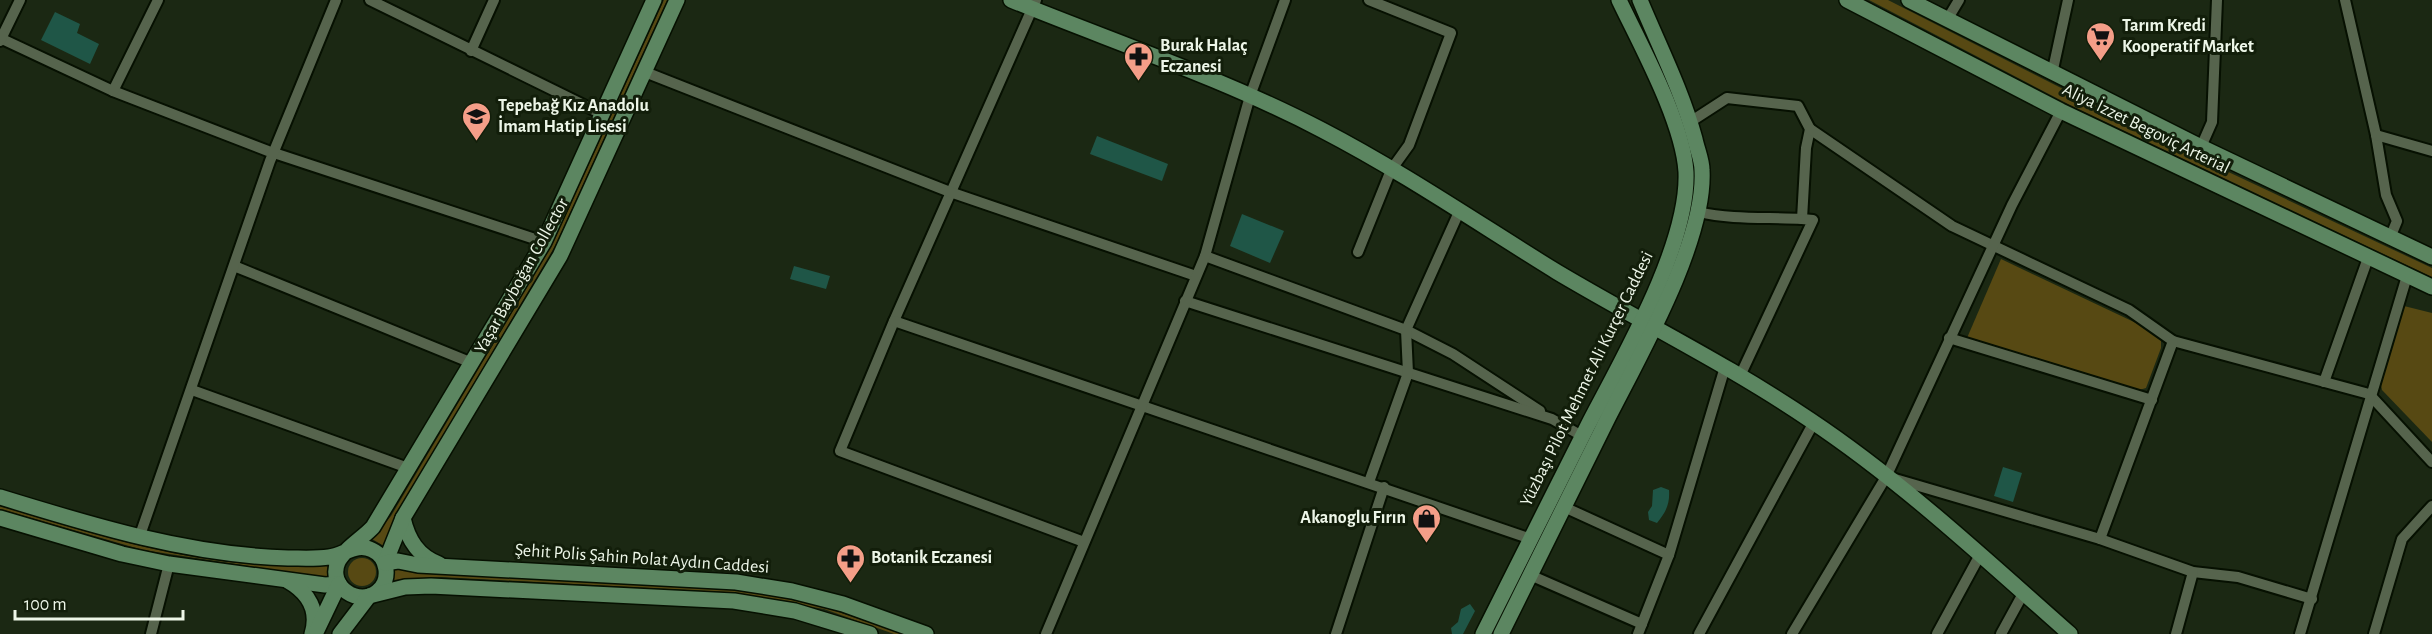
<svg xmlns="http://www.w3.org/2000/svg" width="2432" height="634" viewBox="0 0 2432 634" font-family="'Alegreya Sans',sans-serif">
<rect width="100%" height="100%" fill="#1b2813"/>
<g fill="#574913">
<polygon points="664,0 667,0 555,246 394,518 384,546 372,539 391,516 552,245"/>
<polygon points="1869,0 1888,0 2205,161 2432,268 2432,277 2068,104"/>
<polygon points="2001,259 2153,331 2161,338 2161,348 2146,388 2139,390 1967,338"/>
<polygon points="2404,306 2432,313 2432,442 2382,390 2381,385"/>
<path d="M0,506c106,32 217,68 329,58l-1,14 -185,-28 -143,-41z"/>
<circle cx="362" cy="572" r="14"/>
<polygon points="395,568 441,574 725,589 775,596 824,607 903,634 894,634 824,609 725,592 441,577 392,580"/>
</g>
<g fill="#1f5647">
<polygon points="55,12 80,24 77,33 99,44 90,64 41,40"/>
<polygon points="1097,136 1168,164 1162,181 1090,154"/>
<polygon points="1242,214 1284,231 1270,263 1230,246"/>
<polygon points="794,266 830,276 826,289 790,279"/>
<polygon points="2003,467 2022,473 2013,502 1994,496"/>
<path d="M1661,487l8,3c1,14 -3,22 -12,33l-8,-3 -1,-8 4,-6 1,-16z"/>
<polygon points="1470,604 1475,611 1463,634 1452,634 1451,628 1458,622 1461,609"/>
</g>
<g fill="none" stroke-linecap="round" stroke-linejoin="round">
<defs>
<g id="street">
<polyline points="370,0 602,114"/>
<polyline points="1036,0 894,321 840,451 1084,542"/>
<polyline points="2345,0 2376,135 2386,195 2397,221 2390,238"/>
<polyline points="1947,20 1959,0"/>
<polyline points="0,38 113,91 268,151 544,242"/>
<polyline points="0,41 20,0"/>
<polyline points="471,51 494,0"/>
<polyline points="645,72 950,192 1196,276"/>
<polyline points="2052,74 2068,0"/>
<polyline points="113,91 158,0"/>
<path d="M1690,122l37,-24 71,8 12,23 -4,19 -4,71c-35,-2 -70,1 -103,-7"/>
<polyline points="1810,129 1952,226 2129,310 2173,341 2369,394 2432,462"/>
<polyline points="2376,135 2432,151"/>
<polyline points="2201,147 2212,122 2217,0"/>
<polyline points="1358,252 1391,170 1409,145 1451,33 1369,0"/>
<polyline points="1205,256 1406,330 1453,354 1540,411"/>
<polyline points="234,266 472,363"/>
<polyline points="1185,301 1552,419 1582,436"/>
<polyline points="894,321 1531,539"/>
<polyline points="1949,338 2152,400"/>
<polyline points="1740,376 1813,220 1802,219"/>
<polyline points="2324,382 2368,258"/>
<polyline points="192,390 408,468"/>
<polyline points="1895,479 2100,539 2193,572 2238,577 2312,599"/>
<polyline points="1369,482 1408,373 1406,330 1459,212"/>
<polyline points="1564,507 1669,555"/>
<polyline points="139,538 270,161 336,0"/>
<polyline points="2100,539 2173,341"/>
<polyline points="1530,575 1642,624"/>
<polyline points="151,634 169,564"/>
<polyline points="1046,634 1205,256 1250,96 1285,0"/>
<polyline points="1336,634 1384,487"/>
<polyline points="1638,634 1669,555 1725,367"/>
<polyline points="1699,634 1814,422"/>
<polyline points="1792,634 1886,477 2012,205 2061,111"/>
<polyline points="1937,634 1981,553"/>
<polyline points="2001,634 2024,592"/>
<polyline points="2176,634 2193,572"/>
<polyline points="2300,634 2407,276"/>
<polyline points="2374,634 2402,539 2432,506"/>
</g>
<g id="secondary">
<path d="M1011,0c103,42 211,78 311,130 81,42 157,94 235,142 84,50 172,93 253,148 93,62 176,140 260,214"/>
<polyline points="1847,0 2061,111 2432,287"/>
<polyline points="1909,0 2201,147 2432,257"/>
<path d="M0,497c94,29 189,58 288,61 13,0 28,1 41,-1 15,-2 28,-15 43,-7 16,7 19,30 6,41 -19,17 -51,-5 -40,-29 6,-13 25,-24 35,-35l171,-285 110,-242"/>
<polyline points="0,518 122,554 169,564 325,585 339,584"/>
<path d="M403,518c5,22 15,38 36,46"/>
<polyline points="385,563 403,518 560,256 677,0"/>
<polyline points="385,563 398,561 418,565 736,582 792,591 843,604 926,634"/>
<path d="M288,581c21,12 31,30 24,53"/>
<polyline points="317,630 339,584"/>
<polyline points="340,634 369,596 405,587 431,586 734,601 795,611 870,634"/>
<path d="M1483,634c35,-69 69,-138 104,-207 34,-66 102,-181 99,-255 -3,-50 -45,-126 -67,-172"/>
<path d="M1501,634c35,-72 71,-144 107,-216 32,-63 98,-178 94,-248 0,-10 -5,-21 -7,-31 -13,-48 -36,-93 -55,-139"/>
</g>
</defs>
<use href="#street" stroke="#061001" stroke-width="14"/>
<use href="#secondary" stroke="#061001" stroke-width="18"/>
<use href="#street" stroke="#56644d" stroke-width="10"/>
<use href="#secondary" stroke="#5c8661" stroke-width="15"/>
</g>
<defs>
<symbol id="supermarket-pin" viewBox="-11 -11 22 30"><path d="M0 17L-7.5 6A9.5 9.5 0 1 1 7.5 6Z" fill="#f49e88" stroke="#121e0a"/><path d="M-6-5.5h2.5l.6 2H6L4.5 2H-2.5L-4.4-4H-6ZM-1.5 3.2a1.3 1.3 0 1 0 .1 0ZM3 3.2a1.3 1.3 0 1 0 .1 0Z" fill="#111"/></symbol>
<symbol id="pharmacy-pin" viewBox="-11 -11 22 30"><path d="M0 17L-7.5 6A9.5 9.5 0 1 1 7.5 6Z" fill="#f49e88" stroke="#121e0a"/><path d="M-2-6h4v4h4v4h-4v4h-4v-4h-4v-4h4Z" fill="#111"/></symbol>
<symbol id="school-pin" viewBox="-11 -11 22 30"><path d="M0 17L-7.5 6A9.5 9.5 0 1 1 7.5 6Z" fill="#f49e88" stroke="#121e0a"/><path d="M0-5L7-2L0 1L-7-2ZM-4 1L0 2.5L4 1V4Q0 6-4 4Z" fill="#111"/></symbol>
<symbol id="shop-pin" viewBox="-11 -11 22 30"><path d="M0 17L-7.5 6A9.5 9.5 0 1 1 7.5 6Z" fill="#f49e88" stroke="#121e0a"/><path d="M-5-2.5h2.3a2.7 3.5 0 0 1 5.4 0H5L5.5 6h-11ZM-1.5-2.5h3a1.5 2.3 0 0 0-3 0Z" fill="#111"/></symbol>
</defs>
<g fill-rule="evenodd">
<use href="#supermarket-pin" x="2084" y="20" width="33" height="45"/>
<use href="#pharmacy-pin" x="1122" y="40" width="33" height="45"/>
<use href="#school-pin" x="460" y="100" width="33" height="45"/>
<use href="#shop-pin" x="1410" y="502" width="33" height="45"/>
<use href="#pharmacy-pin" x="834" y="542" width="33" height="45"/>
</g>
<g text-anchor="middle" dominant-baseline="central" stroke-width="6" stroke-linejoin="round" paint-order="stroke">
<g font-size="18" font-weight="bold" fill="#edf6e8" stroke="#121e0a" text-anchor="start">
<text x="2122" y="26">Tarım Kredi<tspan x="2122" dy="21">Kooperatif Market</tspan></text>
<text x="1160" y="46">Burak Halaç<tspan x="1160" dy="21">Eczanesi</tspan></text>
<text x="498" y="106">Tepebağ Kız Anadolu<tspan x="498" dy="21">İmam Hatip Lisesi</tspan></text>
<text x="1406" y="518" text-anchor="end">Akanoglu Fırın</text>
<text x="871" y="558">Botanik Eczanesi</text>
</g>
<g font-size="18" fill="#edf6e8" stroke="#121e0a">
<text transform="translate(2146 129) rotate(26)">Aliya İzzet Begoviç Arterial</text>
<text transform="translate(522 276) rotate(-61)">Yaşar Bayboğan Collector</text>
<text transform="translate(1587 379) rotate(-64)">Yüzbaşı Pilot Mehmet Ali Kurçer Caddesi</text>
<text transform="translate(642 559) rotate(4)">Şehit Polis Şahin Polat Aydın Caddesi</text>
</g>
</g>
<path d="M15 610v9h168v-9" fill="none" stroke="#edf6e8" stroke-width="3"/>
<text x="24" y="610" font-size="18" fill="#edf6e8" stroke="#121e0a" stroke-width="4.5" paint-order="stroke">100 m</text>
</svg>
